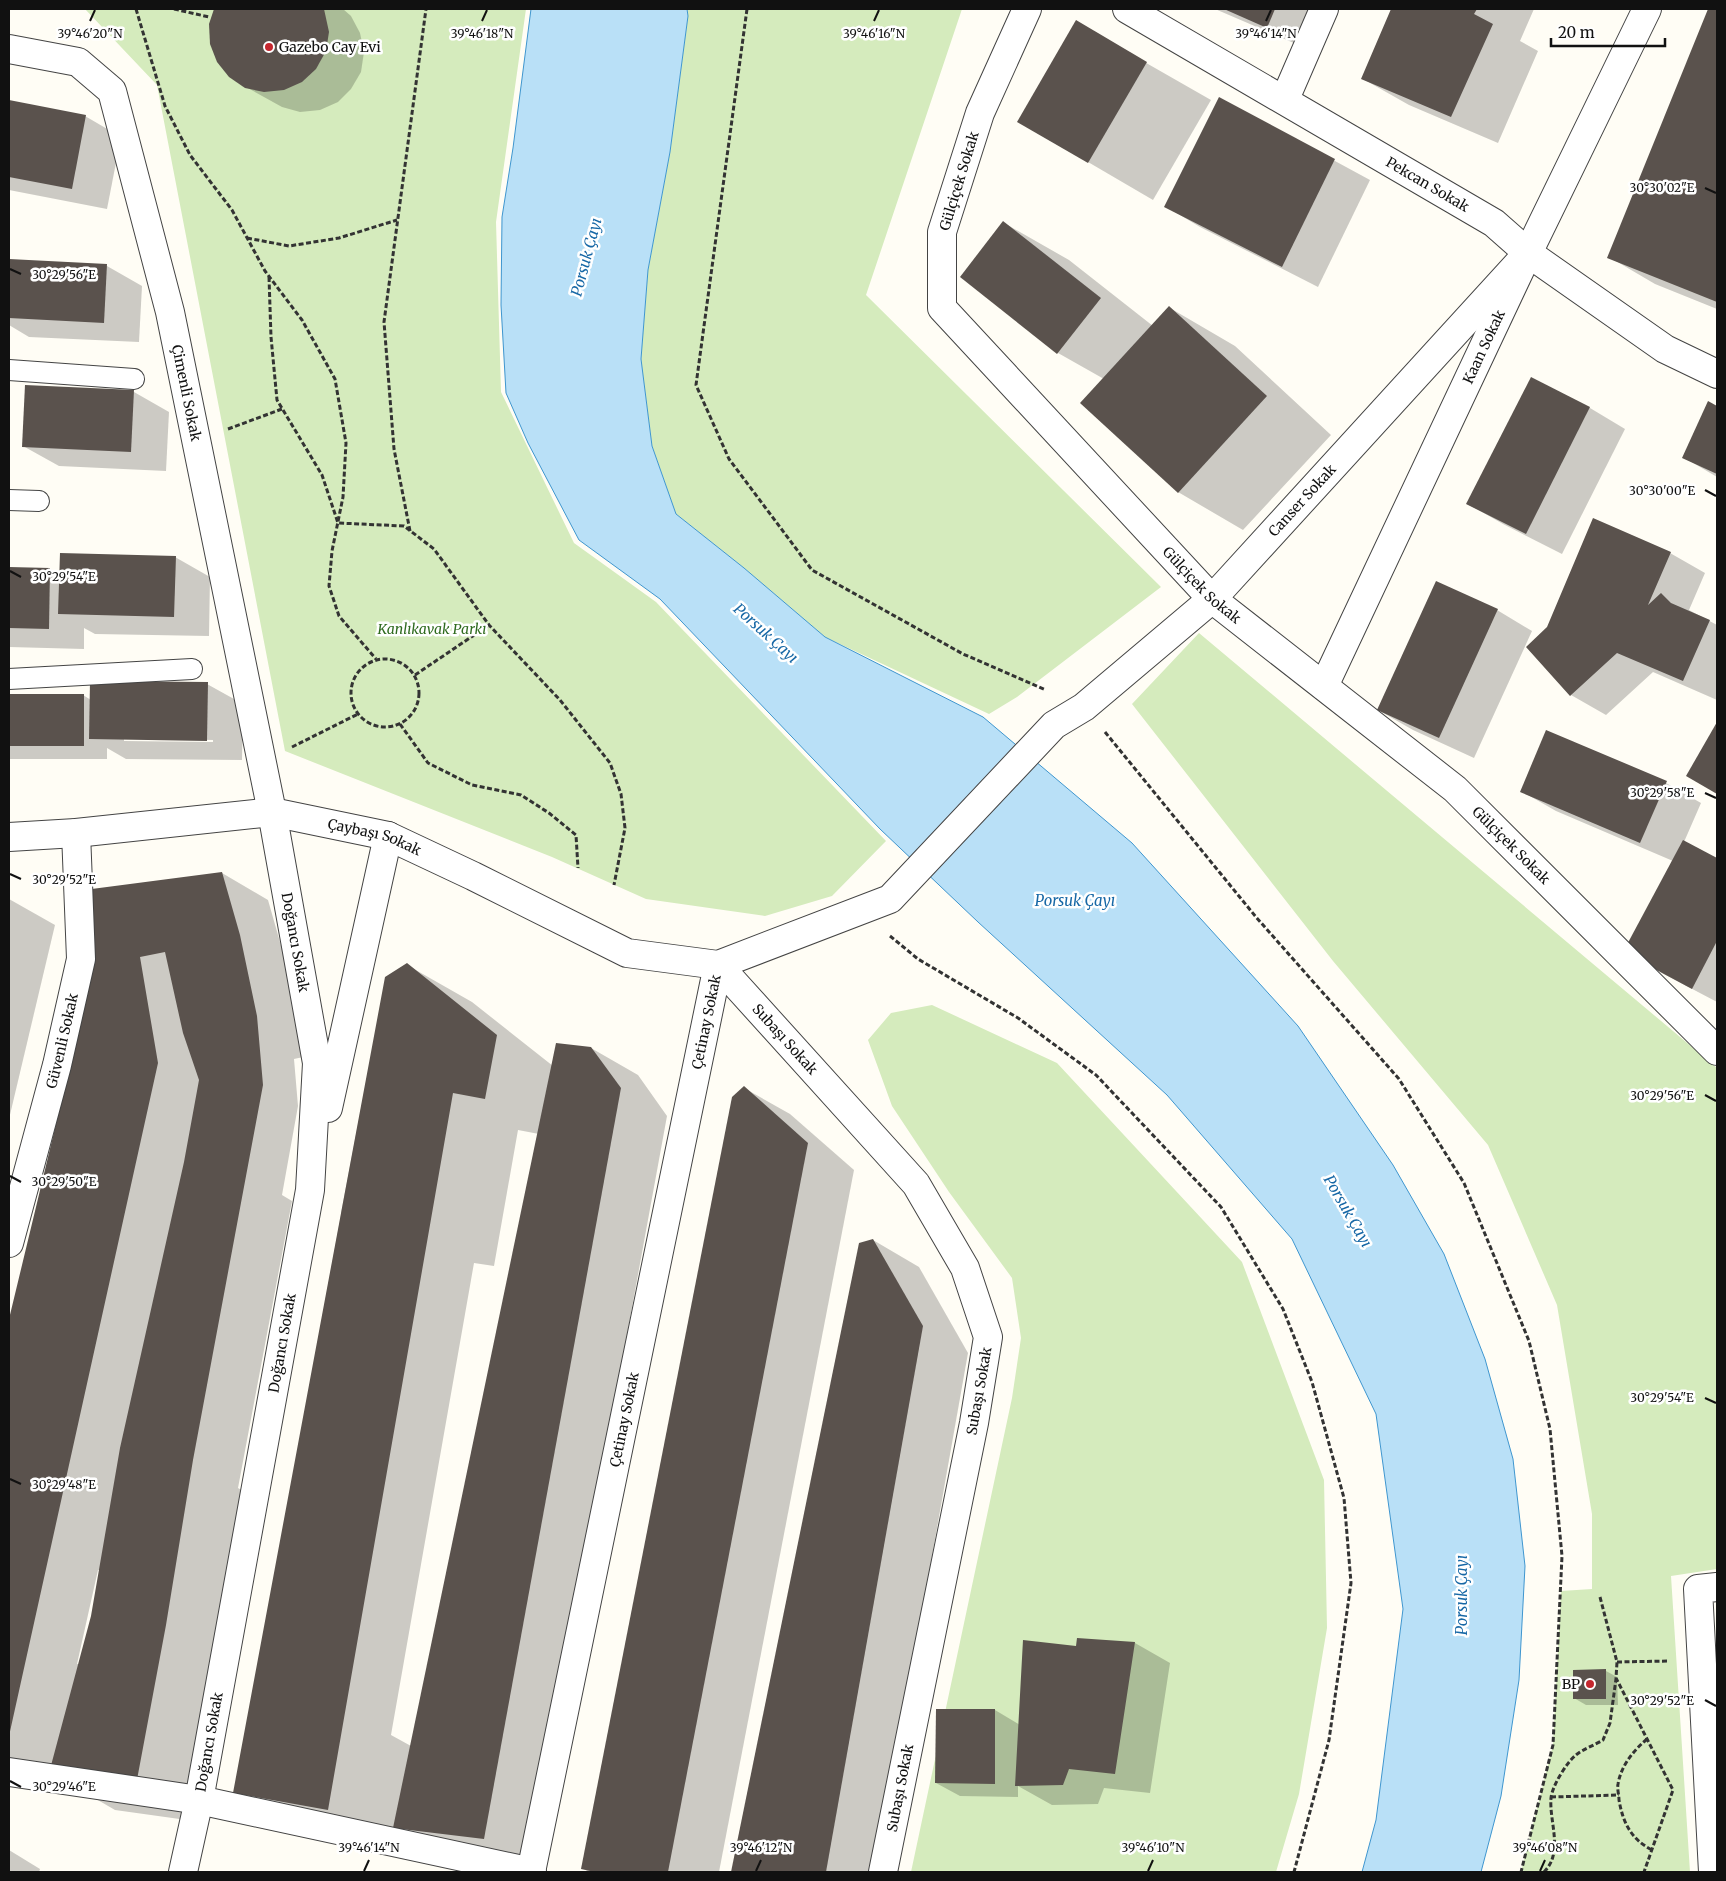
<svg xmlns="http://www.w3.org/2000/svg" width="1726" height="1881" viewBox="0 0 1726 1881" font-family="Merriweather,serif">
<rect width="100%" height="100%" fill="#fffdf5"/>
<g fill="#d5ebbd">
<polygon points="85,9 526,9 496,222 501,392 574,543 656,602 886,841 832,896 765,916 646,899 552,857 285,751 157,85"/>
<polygon points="687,9 962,9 866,295 1161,587 1017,697 989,714 825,637 744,568 676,514 652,446 641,359 648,270 670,152 688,16"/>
<polygon points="1199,633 1717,1068 1717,1569 1671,1576 1690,1872 1521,1872 1553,1745 1561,1591 1592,1589 1592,1514 1557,1305 1488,1145 1333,961 1132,704"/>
<polygon points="932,1005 1057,1063 1242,1262 1324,1480 1327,1628 1299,1794 1276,1872 911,1872 1012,1398 1021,1338 1012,1278 949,1192 892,1106 868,1040 891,1013"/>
</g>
<polygon fill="#b9e0f7" stroke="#3f96cf" points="531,9 687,9 688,16 670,152 648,270 641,359 652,446 676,514 744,568 825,637 983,717 1132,843 1298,1026 1393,1165 1444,1254 1485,1359 1513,1459 1525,1566 1519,1680 1501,1796 1481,1872 1362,1872 1376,1820 1403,1609 1376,1414 1292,1239 1167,1095 978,922 880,829 660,599 579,540 528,443 506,393 501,305 502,217 513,148"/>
<g fill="#0003" fill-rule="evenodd">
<polygon points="215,9 343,9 351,16 360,33 364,52 361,72 351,89 338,102 320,110 300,112 282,107 246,87 211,24"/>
<polygon points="1215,9 1319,9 1303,47"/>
<polygon points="1392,9 1534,9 1520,41 1538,51 1498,143 1409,105 1363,79"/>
<polygon points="1709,9 1717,9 1717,309 1655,284 1609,257"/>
<polygon points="1141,60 1211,100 1153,200 1088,162"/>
<polygon points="1219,98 1370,180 1318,287 1200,227 1165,206"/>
<polygon points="9,102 85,116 121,137 107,209 9,190"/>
<polygon points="1004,223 1069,260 1153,326 1170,308 1235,346 1331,435 1243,530 1178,492 1104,379 1058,353 962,277"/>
<polygon points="9,260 107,266 142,286 139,342 29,337 9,325"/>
<polygon points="1531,379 1590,408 1625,429 1562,554 1503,524 1468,504"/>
<polygon points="27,386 134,392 169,412 166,471 59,466 23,446"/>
<polygon points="1709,403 1717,407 1717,477 1683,457"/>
<polygon points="1670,553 1705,573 1689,610 1717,625 1717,700 1653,672 1606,715 1571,695"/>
<polygon points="175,557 210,577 209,636 95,634 84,628 84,649 9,647 9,568 50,569 61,576"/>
<polygon points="1497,610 1532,631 1474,758 1413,730 1378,710"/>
<path d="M207,684l36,20 -1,56 -116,-1 -19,-11v11h-98v-64h74l8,5zM124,738l89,2v2l-89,-1z"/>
<polygon points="1717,724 1717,793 1688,776"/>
<polygon points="1666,783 1701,803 1684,842 1717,859 1717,1002 1660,972 1673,861 1556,811 1521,791"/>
<path d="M222,873l46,27 18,63 36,90 -28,6 4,47 -16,89 10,6 -54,287 19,11 -56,323 -86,-12 -62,-36 -44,7v-456l82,-337zM98,1570h2l-8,47 -13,47h-2z"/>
<polygon points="9,899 55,925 9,1119"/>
<path d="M407,965l65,37 81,64 38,-18 47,27 29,41 -137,749 -90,-11 -44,-26 -4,18 -92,-16 -65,-38 106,-577h4l-4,-2 45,-235zM518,1130l21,4 -128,612 -20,-11 83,-472 20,3z"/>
<polygon points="744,1088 790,1114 854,1170 719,1872 589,1872 582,1868"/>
<polygon points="873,1240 919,1267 968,1353 876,1872 732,1872 860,1244"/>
<polygon points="1078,1639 1135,1643 1170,1663 1150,1793 1104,1788 1098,1804 1052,1805 1018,1786 1018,1797 960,1796 936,1783 938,1710 995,1710 1020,1725 1077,1647"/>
<polygon points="1606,1671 1617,1677 1618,1705 1586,1705 1574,1698"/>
<polygon points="9,1850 40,1869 39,1872 9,1872"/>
</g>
<g fill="#5a524d">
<polygon points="214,9 324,9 329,32 326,51 316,69 302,82 284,90 264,92 245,88 229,77 217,62 210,44 209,24"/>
<polygon points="1224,9 1275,9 1267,28"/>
<polygon points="1391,9 1477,9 1474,14 1493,24 1451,117 1361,79"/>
<polygon points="1708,9 1717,9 1717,302 1607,258"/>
<polygon points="1076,20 1147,62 1088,163 1017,122"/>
<polygon points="1219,97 1335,159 1282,267 1164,207"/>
<polygon points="9,100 86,115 72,189 9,177"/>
<polygon points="1003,221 1101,298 1057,354 960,277"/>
<polygon points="9,259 107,264 104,323 9,318"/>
<polygon points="1169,306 1267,396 1178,493 1080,403"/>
<polygon points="1531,377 1590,407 1526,534 1466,504"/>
<polygon points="25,385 134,390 131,452 22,447"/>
<polygon points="1708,401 1717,406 1717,474 1682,458"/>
<polygon points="1593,518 1671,552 1648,605 1661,593 1671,603 1710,620 1683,681 1617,653 1570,696 1526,647 1547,627"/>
<polygon points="60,553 176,556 174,617 58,614"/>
<polygon points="9,567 50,568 49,629 9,628"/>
<polygon points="1436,581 1498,609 1439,738 1377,710"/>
<polygon points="90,681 208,682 207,741 89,739"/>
<rect x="9" y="694" width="75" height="52"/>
<polygon points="1717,722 1717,794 1686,776"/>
<polygon points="1546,730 1667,781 1640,843 1520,792"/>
<polygon points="1683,840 1717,858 1717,941 1692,989 1623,952"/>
<polygon points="222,872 240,935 257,1016 263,1085 193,1460 166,1625 136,1785 49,1773 91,1616 120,1448 184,1162 199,1080 183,1033 165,952 140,957 158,1063 9,1736 9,1319 89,987 84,890"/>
<polygon points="407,963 497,1035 485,1099 453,1093 328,1810 233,1793 385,977"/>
<polygon points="556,1043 591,1047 621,1088 484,1839 393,1828"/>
<polygon points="744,1086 808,1143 668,1872 595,1872 581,1869 732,1097"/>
<polygon points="873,1239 923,1326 826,1872 731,1872 859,1243"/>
<polygon points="1077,1638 1135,1642 1115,1774 1069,1769 1063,1785 1015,1786 1023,1640 1076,1646"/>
<polygon points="1606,1669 1606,1699 1573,1699 1573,1670"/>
<polygon points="936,1709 995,1709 995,1784 935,1783"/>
</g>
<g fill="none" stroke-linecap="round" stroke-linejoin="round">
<defs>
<g id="lane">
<polyline points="9,370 134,379"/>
<polyline points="9,500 39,501"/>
<polyline points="9,679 192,669"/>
</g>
<g id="street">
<path id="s1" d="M1027,9l-47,104 -38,119v76l270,291 243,190 262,262"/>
<path id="s2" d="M1127,9l367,214 34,30 137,96 52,25"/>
<path id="s3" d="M9,49l69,13 34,29 58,221 102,500 45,251 -7,127 -111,610 -16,72"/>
<polyline points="1285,99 1324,9"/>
<path id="s4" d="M1324,686l204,-433 119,-244"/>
<path id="s5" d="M9,837l67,-4 196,-21 116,24 85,40 154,77 91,12 172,-66 164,-174 30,-18 128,-108 316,-346"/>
<path id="s6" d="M718,965l198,219 49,84 23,69 -14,86 -91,449"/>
<polyline points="328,1108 388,836"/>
<path id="s7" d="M9,1243l48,-178 24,-106 -5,-126"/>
<polyline points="9,1772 199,1800 532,1872"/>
<path id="s8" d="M531,1872l187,-907"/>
<polyline points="1713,1872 1698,1589 1717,1587"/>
</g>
</defs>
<use href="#lane" stroke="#444" stroke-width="22"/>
<use href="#street" stroke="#444" stroke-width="30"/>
<g stroke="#333" stroke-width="3" stroke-dasharray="5 2.5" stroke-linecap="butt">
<polyline points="136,9 165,106 190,155 232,210 265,271 302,320 335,379 346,443 343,497 332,551 329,586 339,616 376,659"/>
<polyline points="174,9 209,17"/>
<polyline points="747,9 696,385 729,459 812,570 963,654 1046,690"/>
<polyline points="247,238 289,246 339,238 397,220"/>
<polyline points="269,277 271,337 277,400 322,475 338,523 404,526 434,549 489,625 560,700 610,763 621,794 625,828 614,885"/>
<polyline points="228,429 282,409"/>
<polyline points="410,531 394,449 384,322 426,9"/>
<circle cx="385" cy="693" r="34"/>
<polyline points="415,675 489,625"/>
<polyline points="400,724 428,763 472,785 521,795 549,813 576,835 578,868"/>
<polyline points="1105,732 1256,917 1399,1079 1464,1183 1529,1341 1550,1429 1562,1556 1553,1745 1521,1872"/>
<polyline points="292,747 358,714"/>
<polyline points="890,936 918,959 1018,1018 1096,1075 1221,1207 1283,1309 1312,1382 1344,1498 1351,1583 1329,1740 1294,1872"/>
<polyline points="1600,1597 1617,1662 1616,1678 1673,1790 1644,1872"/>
<polyline points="1617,1662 1669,1661"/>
<path d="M1647,1739c-14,12 -26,27 -29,45 -1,5 1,11 1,16 4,23 12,39 33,50"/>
<polyline points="1551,1797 1619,1795"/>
<path d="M1544,1872c20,-20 5,-50 7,-74 1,-12 16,-36 25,-43 7,-6 19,-10 27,-15l7,-17 6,-44"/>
</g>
<use href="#lane" stroke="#fff" stroke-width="20"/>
<use href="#street" stroke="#fff" stroke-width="28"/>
</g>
<path fill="none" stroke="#111" stroke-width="2" d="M90,21l5,-11M482,21l5,-11M874,21l5,-11M1266,21l5,-11M1705,188l11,5M10,269l11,5M1705,490l11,6M10,571l11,6M1705,793l11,5M10,874l11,5M1705,1095l11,6M10,1176l11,6M1705,1398l11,5M10,1479l11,5M1705,1700l11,6M10,1781l11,6M364,1871l5,-11M756,1871l5,-11M1148,1871l5,-11M1540,1871l5,-11"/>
<g fill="#c4262e" stroke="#fff" stroke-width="2">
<circle cx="269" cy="47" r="5"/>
<circle cx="1590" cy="1684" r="5"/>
</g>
<g text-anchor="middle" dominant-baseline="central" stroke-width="5" stroke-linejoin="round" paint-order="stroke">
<g font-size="14" fill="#111" stroke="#fff" text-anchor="start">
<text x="279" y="47">Gazebo Cay Evi</text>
<text x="1580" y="1684" text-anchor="end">BP</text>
</g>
<g font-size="14" fill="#111" stroke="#fff">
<text transform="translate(959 181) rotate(-73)">Gülçiçek Sokak</text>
<text stroke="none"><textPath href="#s2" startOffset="348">Pekcan Sokak</textPath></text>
<text stroke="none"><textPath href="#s4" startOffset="375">Kaan Sokak</textPath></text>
<text stroke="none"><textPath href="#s3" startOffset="426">Çimenli Sokak</textPath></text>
<text stroke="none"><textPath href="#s5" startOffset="1500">Canser Sokak</textPath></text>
<text stroke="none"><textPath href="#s1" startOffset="695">Gülçiçek Sokak</textPath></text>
<text stroke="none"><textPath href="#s5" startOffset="370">Çaybaşı Sokak</textPath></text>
<text stroke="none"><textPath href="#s1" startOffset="1100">Gülçiçek Sokak</textPath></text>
<text stroke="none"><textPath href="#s3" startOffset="986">Doğancı Sokak</textPath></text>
<text stroke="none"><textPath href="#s8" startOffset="868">Çetinay Sokak</textPath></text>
<text stroke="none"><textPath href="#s6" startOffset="100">Subaşı Sokak</textPath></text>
<text stroke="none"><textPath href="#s7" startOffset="209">Güvenli Sokak</textPath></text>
<text transform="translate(282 1343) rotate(-80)">Doğancı Sokak</text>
<text transform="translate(979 1391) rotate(-80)">Subaşı Sokak</text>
<text stroke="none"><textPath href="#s8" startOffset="462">Çetinay Sokak</textPath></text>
<text transform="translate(209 1742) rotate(-80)">Doğancı Sokak</text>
<text transform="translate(900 1788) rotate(-79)">Subaşı Sokak</text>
</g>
<g font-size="14" font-style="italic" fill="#2f6b1f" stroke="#fff">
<text x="432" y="629">Kanlıkavak Parkı</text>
</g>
<g font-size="15" font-style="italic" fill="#1768a6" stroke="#fff">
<text transform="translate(586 257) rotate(-75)">Porsuk Çayı</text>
<text transform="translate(766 633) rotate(42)">Porsuk Çayı</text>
<text x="1075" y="900">Porsuk Çayı</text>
<text transform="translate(1348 1211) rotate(60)">Porsuk Çayı</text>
<text transform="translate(1461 1595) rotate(-90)">Porsuk Çayı</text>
</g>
</g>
<g font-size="12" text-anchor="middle" fill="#111" stroke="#fff" stroke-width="5" stroke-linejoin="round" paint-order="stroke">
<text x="90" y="38">39°46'20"N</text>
<text x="482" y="38">39°46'18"N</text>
<text x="874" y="38">39°46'16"N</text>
<text x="1266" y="38">39°46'14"N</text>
<text x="1662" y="192">30°30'02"E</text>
<text x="64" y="279">30°29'56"E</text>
<text x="1662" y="495">30°30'00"E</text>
<text x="64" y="581">30°29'54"E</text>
<text x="1662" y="797">30°29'58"E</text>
<text x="64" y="884">30°29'52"E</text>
<text x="1662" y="1100">30°29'56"E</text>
<text x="64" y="1186">30°29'50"E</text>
<text x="1662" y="1402">30°29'54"E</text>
<text x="64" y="1489">30°29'48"E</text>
<text x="1662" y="1705">30°29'52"E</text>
<text x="64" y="1791">30°29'46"E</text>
<text x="369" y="1852">39°46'14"N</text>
<text x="761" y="1852">39°46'12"N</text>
<text x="1153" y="1852">39°46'10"N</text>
<text x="1545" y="1852">39°46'08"N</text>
</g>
<rect width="1726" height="1881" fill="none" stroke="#111111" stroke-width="20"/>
<path d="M1551 38v8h114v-8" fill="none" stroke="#111111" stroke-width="2.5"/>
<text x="1558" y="38" font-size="15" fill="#111111" stroke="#ffffff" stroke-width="4" paint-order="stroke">20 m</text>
</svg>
